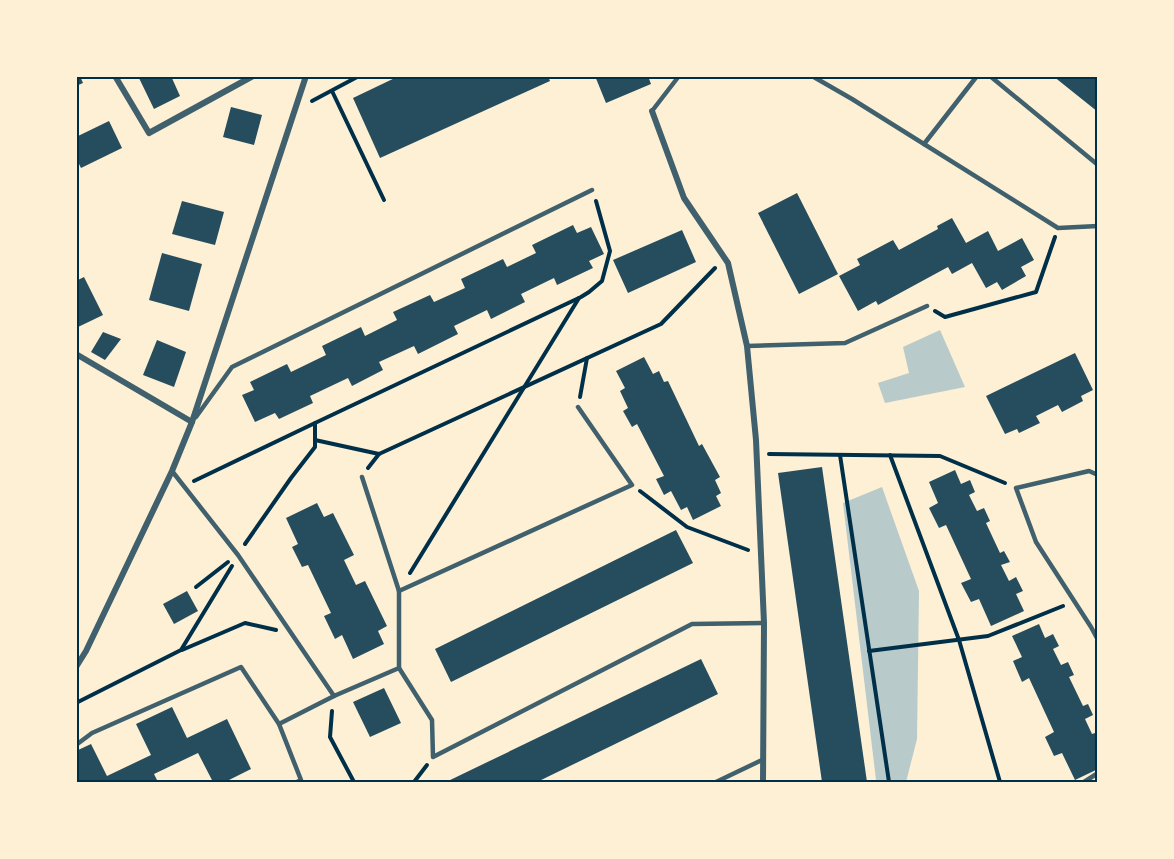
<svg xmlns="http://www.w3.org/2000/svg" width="1174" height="859" viewBox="0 0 1174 859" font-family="Mulish,sans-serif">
<rect width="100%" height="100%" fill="#fdf0d5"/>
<g fill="#b9caca">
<polygon points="940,330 965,387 885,403 878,383 909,373 903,347"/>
<polygon points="882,487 919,591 917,739 906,782 873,782 876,780 843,503"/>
</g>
<g fill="#264d5e">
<polygon points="76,76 80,76 83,83 76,86"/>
<polygon points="138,76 171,76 180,96 154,109"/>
<polygon points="399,76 548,76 550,81 380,158 353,98"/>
<polygon points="595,76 648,76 651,84 606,103"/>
<polygon points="1053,76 1098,76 1098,112"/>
<polygon points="231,107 262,115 254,145 223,137"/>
<polygon points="109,121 122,148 81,168 76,158 76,137"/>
<polygon points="797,193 838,274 799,294 758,213"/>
<polygon points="182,201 224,212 215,245 172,234"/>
<polygon points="952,218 966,243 988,231 998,251 1022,238 1034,260 1021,267 1026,276 1002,290 997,282 986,288 972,263 952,274 948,267 878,305 876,301 858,311 839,276 860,265 857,259 893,240 899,250 938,229 937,226"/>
<polygon points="573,225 577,233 591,227 604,254 589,261 593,268 557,285 554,278 521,294 525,302 491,319 487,310 454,326 458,334 418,354 414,346 379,362 383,370 352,386 348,378 310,396 313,403 279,419 275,413 255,422 242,395 254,390 250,382 287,364 291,372 326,355 322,346 361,327 365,336 397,320 393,312 430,295 434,302 465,288 461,279 503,259 507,267 536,253 532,245"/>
<polygon points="682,230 696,262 628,293 613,260"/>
<polygon points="162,253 202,264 189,311 149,300"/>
<polygon points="84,277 103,315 76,328 76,281"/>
<polygon points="103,332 121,339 105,360 91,352"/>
<polygon points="157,340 186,352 174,387 143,375"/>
<polygon points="1075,353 1093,390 1081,396 1083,401 1062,412 1058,405 1036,416 1040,423 1019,433 1017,429 1005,434 986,396"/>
<polygon points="644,357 653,374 659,371 664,382 668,381 699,446 702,444 720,477 715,480 721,493 716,496 721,506 693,520 687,507 681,510 671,491 664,495 656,479 664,476 637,424 632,427 623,411 628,408 620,391 625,388 616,371"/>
<polygon points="822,467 867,782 822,782 778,473"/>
<polygon points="955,470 961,484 970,480 975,492 969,495 977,511 984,508 990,521 986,523 1000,553 1004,551 1010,562 1001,565 1009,581 1016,577 1023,591 1016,594 1024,611 991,626 979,599 971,602 961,583 971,579 946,525 939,528 929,508 938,503 929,482"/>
<polygon points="317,503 324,517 333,513 354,555 344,560 356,585 365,581 387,626 378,631 384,644 353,659 342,635 335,639 324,616 331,613 308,565 302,567 292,547 298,544 286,518"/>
<polygon points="676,530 693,563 451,682 435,649"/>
<polygon points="187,591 198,611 174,624 163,604"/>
<polygon points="1039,624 1045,638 1053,634 1059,646 1053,649 1061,665 1068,662 1074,675 1069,677 1083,706 1088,704 1093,715 1085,719 1092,734 1098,732 1098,769 1075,780 1062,753 1054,756 1045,737 1054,732 1029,678 1022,682 1013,661 1022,657 1012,636"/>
<polygon points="701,659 718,694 537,782 446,782"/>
<polygon points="384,688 401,723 370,737 353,702"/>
<polygon points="172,707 187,738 227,719 251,769 225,782 213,782 198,753 154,774 158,782 76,782 76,751 91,744 107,776 151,755 136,724"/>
</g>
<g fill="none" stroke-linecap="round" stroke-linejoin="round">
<g stroke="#003049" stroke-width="4">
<polyline points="332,91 384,200"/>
<polyline points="312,101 359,76"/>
<polyline points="935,311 945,317 1036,292 1055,237"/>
<polyline points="580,397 587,358"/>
<polyline points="315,440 379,454"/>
<polyline points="769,454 940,456 1005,483"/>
<polyline points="840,455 889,782"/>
<polyline points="890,455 959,640 1000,782"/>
<polyline points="368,468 379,454 661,324 715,268"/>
<polyline points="194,481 315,423"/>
<polyline points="640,491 687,527 748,550"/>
<polyline points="245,544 291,478 315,447 315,423 581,297 589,292 602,281 610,251 596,201"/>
<polyline points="410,573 579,298"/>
<polyline points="196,587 228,562"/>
<polyline points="182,650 245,623 276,630"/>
<polyline points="869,651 988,636 1063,606"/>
<polyline points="76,703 181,650 232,566"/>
<polyline points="332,711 330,737 354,782"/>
<polyline points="414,782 427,765"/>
</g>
<g stroke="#3f606c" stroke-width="4.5">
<polyline points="812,76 852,99 1058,228 1098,226"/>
<polyline points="990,76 1098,165"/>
<polyline points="652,111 679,76"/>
<polyline points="924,144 977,76"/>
<polyline points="747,346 845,343 927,306"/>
<polyline points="196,417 232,367 592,190"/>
<polyline points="172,471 238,555 334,696 399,668 399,591 362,477"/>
<polyline points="1098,475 1089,471 1016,488 1036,542 1091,627 1098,640"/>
<polyline points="399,591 632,485 578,407"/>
<polyline points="399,668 432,720 433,757 692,624 764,623"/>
<polyline points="279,724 334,696"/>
<polyline points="76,745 92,733 241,667 279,724 301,780 297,782"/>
<polyline points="716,782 762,760"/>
<polyline points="1084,782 1098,773"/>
</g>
<g stroke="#3f606c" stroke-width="6">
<polyline points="115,76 149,133 253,76"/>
<polyline points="652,111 684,198 728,263 747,346 756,440 764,623 763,782"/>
<polyline points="76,354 192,422"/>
<polyline points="76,667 86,651 172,471 192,422 306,76"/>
</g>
</g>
<rect width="1174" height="859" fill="none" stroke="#fdf0d5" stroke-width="156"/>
<rect x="78" y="78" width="1018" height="703" fill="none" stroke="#003049" stroke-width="2"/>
</svg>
